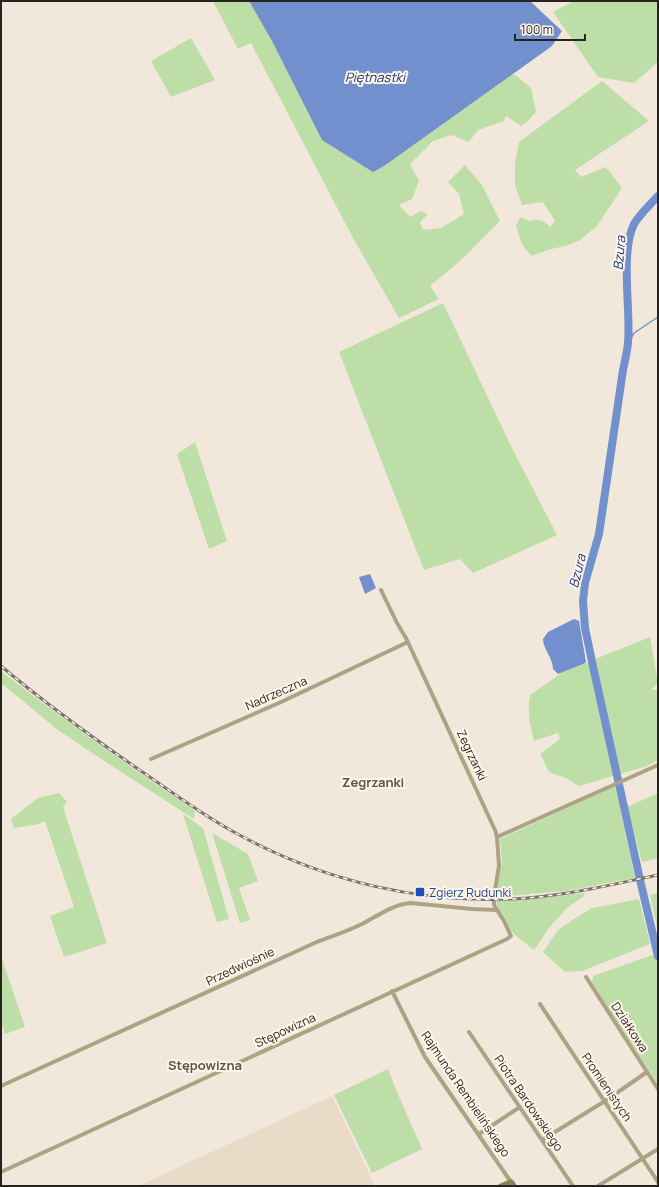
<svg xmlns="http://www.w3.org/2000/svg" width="659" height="1187" viewBox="0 0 659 1187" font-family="Manrope,sans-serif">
<rect width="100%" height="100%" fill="#f1e8db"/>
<polygon fill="#e9dbc8" points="332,1096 375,1186 138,1186"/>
<g fill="#bedea7">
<polygon points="213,1 262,1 506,71 517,76 531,88 536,112 528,121 521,126 506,116 504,121 478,130 469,142 451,135 433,141 410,164 419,181 412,199 399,205 410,217 421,211 428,214 420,222 423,230 441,228 464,214 459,194 448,182 465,165 482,185 500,221 461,260 430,286 439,299 399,318 353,238 251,43 238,49"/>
<polygon points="574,1 658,1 658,62 634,83 598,77 553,12"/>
<polygon points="191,38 215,80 171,97 151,61"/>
<path d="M602,81l47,40 -74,49 6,7 25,-10 16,21 -25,38 -17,14 -14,6 -15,3 -20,7 -9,-12 -6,-18 4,-9 9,4c10,-2 14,-1 21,6l5,-6 -12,-19 -21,3 -7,-20v-21l4,-22z"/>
<polygon points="443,303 513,450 557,535 473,573 460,559 424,570 339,352"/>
<polygon points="195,442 227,541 209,549 177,454"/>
<path d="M650,637l8,46 -7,7h5l2,2v68l-11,6 -68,20 -13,-8 -17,-6 -9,-18 20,-15 -2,-6 -24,8c-4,-16 -7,-30 -4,-46l33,-23z"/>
<path d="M1,671c63,50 128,95 194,140l-1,8 -102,-66 -34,-23 -57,-47z"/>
<polygon points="615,786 635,878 565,891 498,897 497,889 502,862 500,839"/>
<polygon points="59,793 67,802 63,807 107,943 64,957 50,916 74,907 45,821 39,824 14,828 11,819 38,798"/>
<polygon points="658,793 658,858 642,862 627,807"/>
<polygon points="183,814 203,828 229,919 217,922"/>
<polygon points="212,833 248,854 258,881 239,888 250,920 240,923"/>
<polygon points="584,893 584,896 567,908 549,928 534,950 515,935 510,929 505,918 498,908 496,901 534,899"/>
<polygon points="658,893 658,932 650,895"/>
<polygon points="639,899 650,944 582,971 565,972 543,952 558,930 574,919 592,908"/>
<polygon points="658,953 658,1084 592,983 593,976"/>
<polygon points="1,956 25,1027 5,1034 1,1021"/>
<polygon points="388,1069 397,1092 422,1149 372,1173 334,1095"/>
</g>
<g fill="#7190cd">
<polygon points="249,1 530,1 562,31 552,46 384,166 373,172 322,140 271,39"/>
<polygon points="370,574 376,588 365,594 359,577"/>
<path d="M574,619l5,2 7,41 -3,2 -25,10 -5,-5c0,-11 -10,-20 -10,-30l5,-7z"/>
</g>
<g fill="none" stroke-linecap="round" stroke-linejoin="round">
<polyline stroke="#7190cd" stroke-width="1.5" points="628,343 634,333 658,317"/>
<path stroke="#7190cd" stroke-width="8" d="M658,196c-8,9 -18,18 -24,28 -14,29 -3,86 -6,119 -1,9 -3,18 -5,27l-24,164 -14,49 -2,18 2,27 9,43 47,213 17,72"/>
<g stroke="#aba384" stroke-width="4">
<polyline points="151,759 279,703 408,642"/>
<polyline points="497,837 658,765"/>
<polyline points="586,977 658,1089"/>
<polyline points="392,991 425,1057 511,1182"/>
<polyline points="540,1004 658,1182"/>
<polyline points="469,1032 573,1186"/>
<path d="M1,1086l318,-145c14,-5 29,-10 43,-17 16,-8 31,-20 49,-21l61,6 25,1"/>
<polyline points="479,1134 520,1107"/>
<polyline points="542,1140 605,1101 647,1072"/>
<polyline points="1,1172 507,939 511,936 504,921 494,905 494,896 499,866 497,837 495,830 406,638 397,623 381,590"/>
<polyline points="598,1186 658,1149"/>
</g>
<polyline stroke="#8e8152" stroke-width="5.5" points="501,1186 511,1182 514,1186"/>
<defs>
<path id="rail" d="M1,666c45,38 92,72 140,105 34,23 67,48 104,67 81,43 174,65 266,61 50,-2 98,-14 147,-24"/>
</defs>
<use href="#rail" stroke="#78736b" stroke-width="3"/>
<use href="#rail" stroke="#fff5e9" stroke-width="1.5" stroke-dasharray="4.5" stroke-linecap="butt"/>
</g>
<rect fill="#1a4fb4" stroke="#fff5e9" stroke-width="1.5" x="415" y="887" width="10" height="10" rx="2"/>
<g text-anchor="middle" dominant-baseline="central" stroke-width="4" stroke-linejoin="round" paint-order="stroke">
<g font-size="12" fill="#272420" stroke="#fff5e9">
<text transform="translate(276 693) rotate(-24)">Nadrzeczna</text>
<text transform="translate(472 755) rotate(65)">Zegrzanki</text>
<text transform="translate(240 966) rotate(-25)">Przedwiośnie</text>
<text transform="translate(630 1027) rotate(57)">Działkowa</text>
<text transform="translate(285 1030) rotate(-25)">Stępowizna</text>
<text transform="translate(607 1087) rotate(56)">Promienistych</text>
<text transform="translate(466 1094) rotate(56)">Rajmunda Rembielińskiego</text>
<text transform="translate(529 1103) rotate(56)">Piotra Bardowskiego</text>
</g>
<g font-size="12" fill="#164399" stroke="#fff5e9" text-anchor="start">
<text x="429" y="892">Zgierz Rudunki</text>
</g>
<g font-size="13" font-style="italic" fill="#15357d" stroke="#fff5e9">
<text x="375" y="77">Piętnastki</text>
<text transform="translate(619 253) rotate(-85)">Bzura</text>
<text transform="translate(577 571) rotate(-76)">Bzura</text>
</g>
<g font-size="13" font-weight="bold" fill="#5d554a" stroke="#fff5e9">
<text x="373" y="782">Zegrzanki</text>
<text x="205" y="1065">Stępowizna</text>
</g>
</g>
<rect width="659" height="1187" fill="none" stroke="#272420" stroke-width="4"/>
<path d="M515 34v6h70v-6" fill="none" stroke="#272420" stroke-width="2"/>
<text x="521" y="34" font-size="12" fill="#272420" stroke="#fff5e9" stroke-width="3" paint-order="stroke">100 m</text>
</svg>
